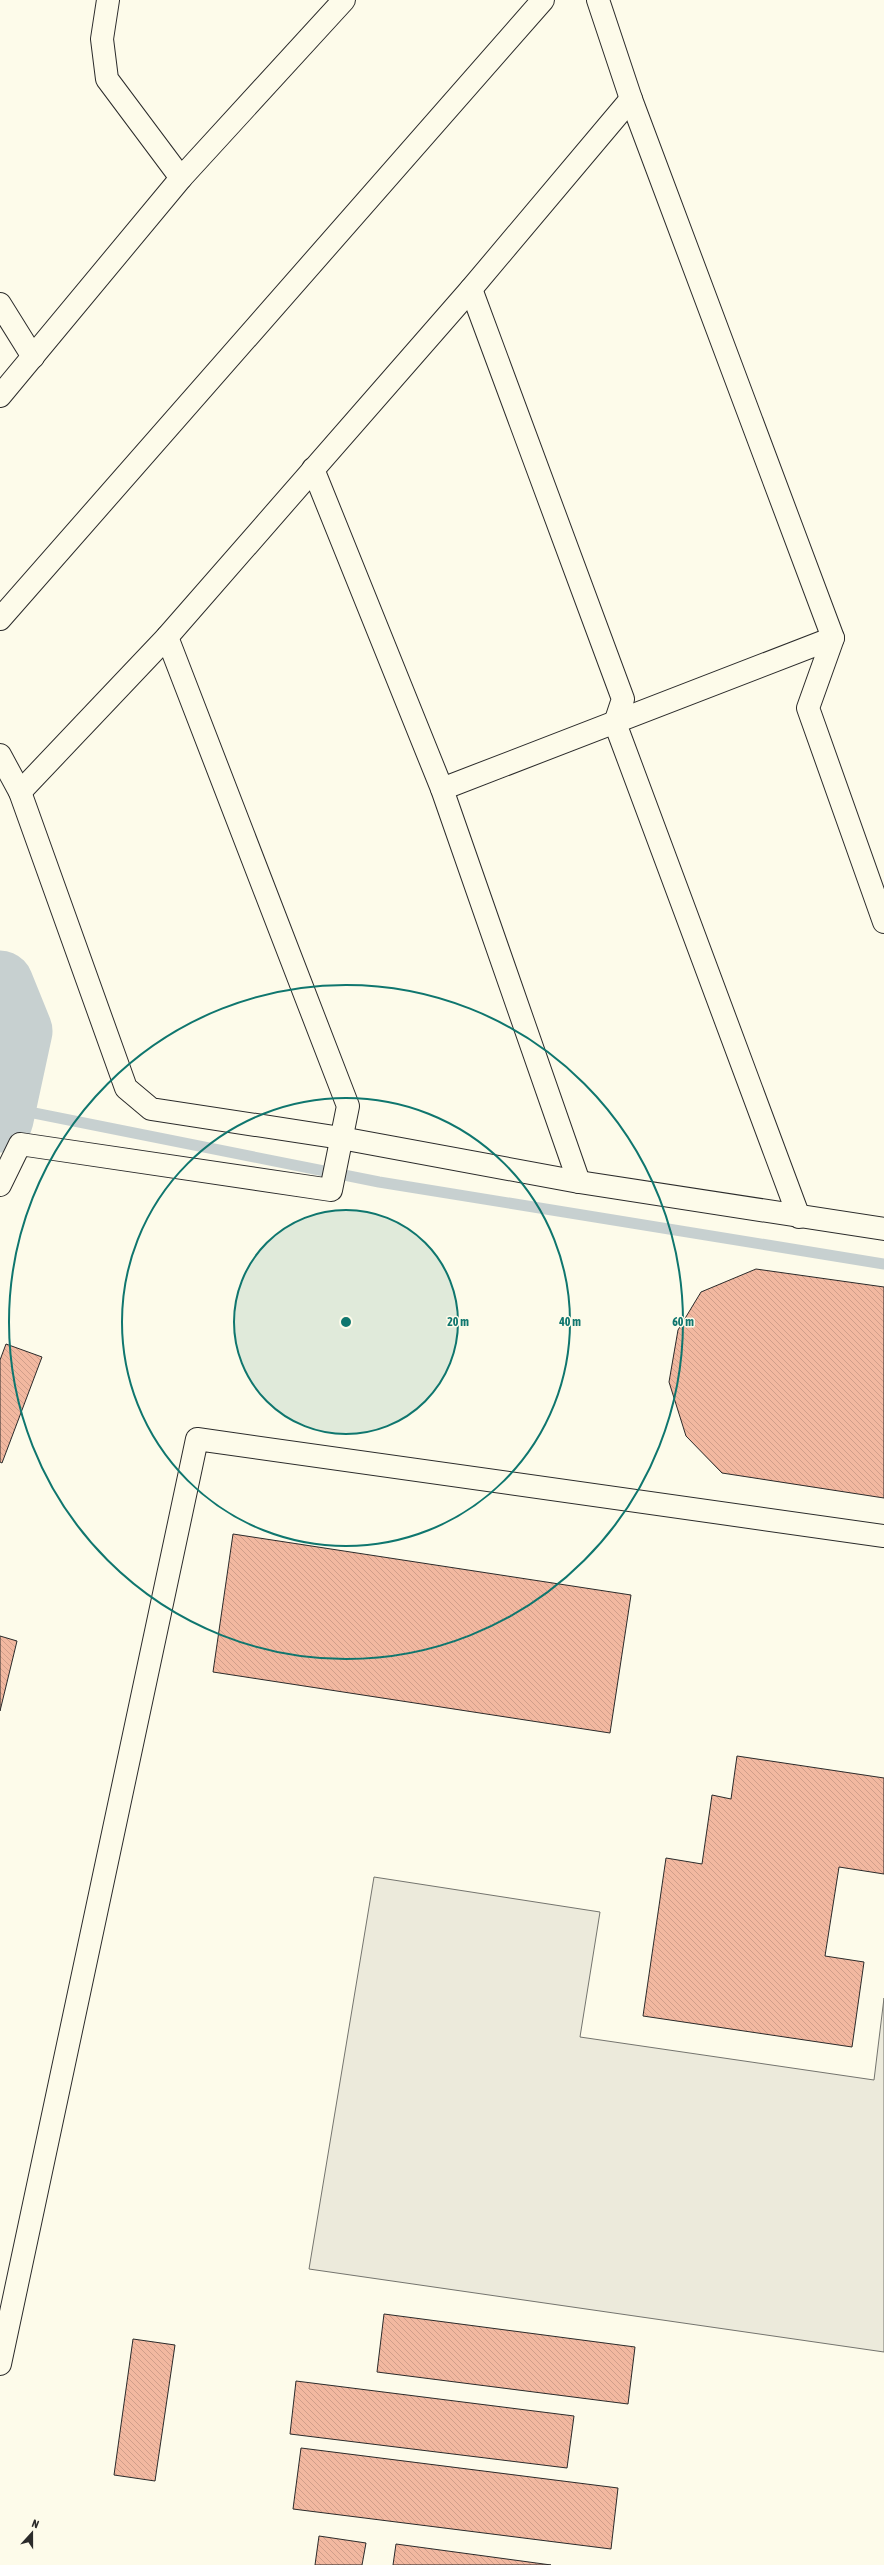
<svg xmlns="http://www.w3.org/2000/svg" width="884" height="2565" viewBox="0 0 884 2565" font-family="'Asap Condensed',sans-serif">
<defs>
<pattern id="building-back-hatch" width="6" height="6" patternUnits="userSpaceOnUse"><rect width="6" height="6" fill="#f2b8a0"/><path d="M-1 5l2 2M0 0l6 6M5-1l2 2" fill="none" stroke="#d09e8a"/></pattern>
</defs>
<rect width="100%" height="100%" fill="#fdfbea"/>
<polygon fill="#eceadb" stroke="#74746e" points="374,1877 600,1912 580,2037 874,2080 884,1998 884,2352 309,2269"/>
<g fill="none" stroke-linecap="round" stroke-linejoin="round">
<polyline stroke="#c7d0d0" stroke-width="11" points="4,1107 379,1182 884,1264"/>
<polyline stroke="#c7d0d0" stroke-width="67" points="0,984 19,1031 0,1119"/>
</g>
<g fill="url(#building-back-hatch)" stroke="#2b2b2b">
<polygon points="756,1269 884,1287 884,1498 722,1473 686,1436 669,1382 678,1330 701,1292"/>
<polygon points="6,1344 42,1357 2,1463 0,1462 0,1360"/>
<polygon points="233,1534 631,1595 610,1733 213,1672"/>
<polygon points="0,1636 17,1641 0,1711"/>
<polygon points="737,1756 884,1778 884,1874 839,1867 825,1956 864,1962 852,2047 643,2016 666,1858 702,1864 712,1795 731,1799"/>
<polygon points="384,2314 635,2347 628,2404 377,2372"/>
<polygon points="133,2339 175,2345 155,2481 114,2475"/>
<polygon points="296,2381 574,2416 567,2468 290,2434"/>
<polygon points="301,2448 618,2488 611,2549 293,2509"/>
<polygon points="319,2536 366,2543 362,2565 315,2565"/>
<polygon points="396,2544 551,2565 393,2565"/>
</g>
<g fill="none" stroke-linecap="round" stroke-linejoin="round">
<defs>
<g id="minor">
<polyline points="108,0 102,39 107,79 181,178"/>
<polyline points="598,0 631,99 833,638 808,708 884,922"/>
<polyline points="471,289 623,699 615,723 799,1217"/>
<polyline points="0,304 33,357"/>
<polyline points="0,396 181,178 344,0"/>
<polyline points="313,469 442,789 579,1182"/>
<polyline points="0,619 543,0"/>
<polyline points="0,755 20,792 126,1088 151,1109 341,1138 579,1182 884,1229"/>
<polyline points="442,789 833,638"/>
<polyline points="20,792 167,637 471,289 631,99"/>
<polyline points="0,1185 20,1144 331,1190 348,1106 167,637"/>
<polyline points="0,2364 197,1439 884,1536"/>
</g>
</defs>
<use href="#minor" stroke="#2b2b2b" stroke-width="24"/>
<use href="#minor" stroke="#fdfbea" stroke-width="22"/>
</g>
<circle cx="346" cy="1322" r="112" fill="#0f766e" fill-opacity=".12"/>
<g fill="none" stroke="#0f766e" stroke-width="2">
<circle cx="346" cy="1322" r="112"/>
<circle cx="346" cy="1322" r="224"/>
<circle cx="346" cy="1322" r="337"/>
</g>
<circle cx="346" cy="1322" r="6" fill="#0f766e" stroke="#fdfbea" stroke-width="2"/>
<g font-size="12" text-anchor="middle" font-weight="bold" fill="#0f766e" stroke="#fdfbea" stroke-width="3" stroke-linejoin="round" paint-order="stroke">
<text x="458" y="1326">20 m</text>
<text x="570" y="1326">40 m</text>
<text x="683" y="1326">60 m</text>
</g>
<g transform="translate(32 2533) rotate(21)" stroke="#fdfbea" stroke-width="3" paint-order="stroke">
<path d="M0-3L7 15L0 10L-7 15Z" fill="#2b2b2b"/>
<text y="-6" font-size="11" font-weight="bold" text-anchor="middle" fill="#2b2b2b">N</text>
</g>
</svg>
